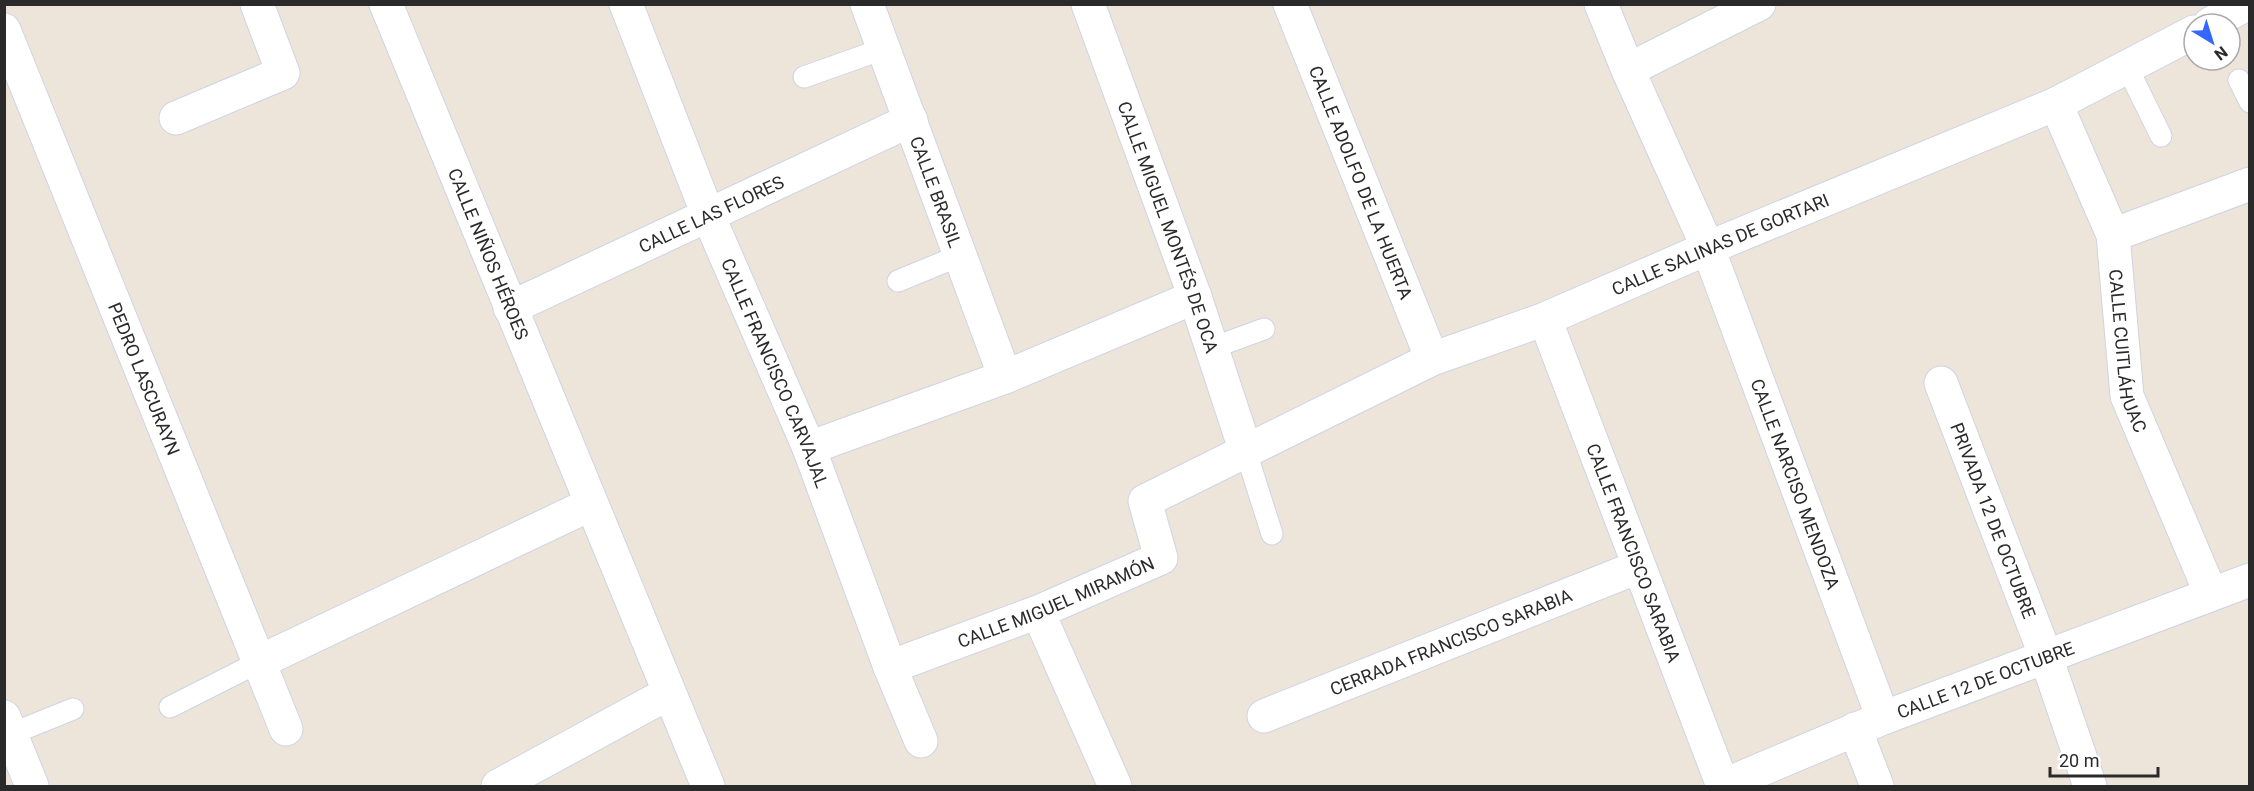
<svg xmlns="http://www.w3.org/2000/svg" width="2254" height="791" viewBox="0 0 2254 791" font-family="Roboto,sans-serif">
<rect width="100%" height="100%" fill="#ede4da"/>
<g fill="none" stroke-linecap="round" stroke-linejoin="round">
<defs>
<g id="lane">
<polyline points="2127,67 2161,136"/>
<polyline points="804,77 883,49"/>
<polyline points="2239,80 2250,102"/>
<polyline points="898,281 961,255"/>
<polyline points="1212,348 1264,329"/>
<polyline points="1246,452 1272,534"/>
<polyline points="170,707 259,662"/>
<polyline points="11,734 73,709"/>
</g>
<g id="street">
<path id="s1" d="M626,4l82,211 101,233 81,219 31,74"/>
<path id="s2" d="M867,4l138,373"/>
<path id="s3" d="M1088,4l107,293 51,155"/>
<path id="s4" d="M1290,4l142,355"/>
<path id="s5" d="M1601,4l27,66 80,178 175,470"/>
<polyline points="2210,24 2247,4"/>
<path id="s6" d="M4,30l282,699"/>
<polyline points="1628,70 1759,4"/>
<path id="s7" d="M2056,104l57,131 14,161 84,198"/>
<polyline points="176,118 283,73 257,4"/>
<polyline points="2113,235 2250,184"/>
<path id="s8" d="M510,308l401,-188"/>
<path id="s9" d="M1545,319l178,467"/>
<path id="s10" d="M1941,383l105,274 44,129"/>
<polyline points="809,448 1005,377 1195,297"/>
<polyline points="1038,612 1115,786"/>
<polyline points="259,662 591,504"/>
<path id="s11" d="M890,667l148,-55 123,-54 -16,-57 287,-142 113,-40 163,-71 348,-144 138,-72"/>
<path id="s12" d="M1264,716l374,-149"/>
<polyline points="4,717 32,786"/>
<polyline points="1855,729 1877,786"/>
<polyline points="498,786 669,693"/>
</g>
<g id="secondary">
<path id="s13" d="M386,4l322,782"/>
<path id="s14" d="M1722,786l161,-68 367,-138"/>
</g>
</defs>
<use href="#lane" stroke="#cfd4e4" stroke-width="23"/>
<use href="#street" stroke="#cfd4e4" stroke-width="35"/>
<use href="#secondary" stroke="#cfd4e4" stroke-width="35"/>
<use href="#lane" stroke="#fff" stroke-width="21"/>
<use href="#street" stroke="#fff" stroke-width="33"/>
<use href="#secondary" stroke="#fff" stroke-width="33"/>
</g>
<g text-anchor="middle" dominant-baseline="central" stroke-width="5" stroke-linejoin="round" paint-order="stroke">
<g font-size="18" fill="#2a2a2a" stroke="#fff">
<text stroke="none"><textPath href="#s4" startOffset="192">CALLE ADOLFO DE LA HUERTA</textPath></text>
<text stroke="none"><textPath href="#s2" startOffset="200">CALLE BRASIL</textPath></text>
<text stroke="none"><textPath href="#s8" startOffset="222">CALLE LAS FLORES</textPath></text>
<text stroke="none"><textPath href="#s3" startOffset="237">CALLE MIGUEL MONTÉS DE OCA</textPath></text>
<text stroke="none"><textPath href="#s11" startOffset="982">CALLE SALINAS DE GORTARI</textPath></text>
<text stroke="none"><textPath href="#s13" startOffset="270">CALLE NIÑOS HÉROES</textPath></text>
<text stroke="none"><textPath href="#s7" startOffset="260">CALLE CUITLÁHUAC</textPath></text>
<text stroke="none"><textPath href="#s1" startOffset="398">CALLE FRANCISCO CARVAJAL</textPath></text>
<text stroke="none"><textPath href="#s6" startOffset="376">PEDRO LASCURAYN</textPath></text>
<text stroke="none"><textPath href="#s5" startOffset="518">CALLE NARCISO MENDOZA</textPath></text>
<text stroke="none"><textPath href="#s10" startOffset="147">PRIVADA 12 DE OCTUBRE</textPath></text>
<text stroke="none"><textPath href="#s9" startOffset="250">CALLE FRANCISCO SARABIA</textPath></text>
<text stroke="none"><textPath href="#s11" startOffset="178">CALLE MIGUEL MIRAMÓN</textPath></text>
<text stroke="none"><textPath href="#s12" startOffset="201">CERRADA FRANCISCO SARABIA</textPath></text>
<text stroke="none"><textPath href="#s14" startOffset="284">CALLE 12 DE OCTUBRE</textPath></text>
</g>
</g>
<rect width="2254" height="791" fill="none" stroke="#2a2a2a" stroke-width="12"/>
<g transform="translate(2212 42) rotate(142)"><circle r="28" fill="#ffffff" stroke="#aaaaaa" stroke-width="1.5"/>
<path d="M0-4.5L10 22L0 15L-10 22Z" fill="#3567ff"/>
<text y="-9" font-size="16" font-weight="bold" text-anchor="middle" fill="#2a2a2a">N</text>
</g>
<path d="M2050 767v9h108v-9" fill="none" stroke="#2a2a2a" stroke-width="3"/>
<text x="2059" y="767" font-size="18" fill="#2a2a2a" stroke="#ffffff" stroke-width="4.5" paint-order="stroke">20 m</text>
</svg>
